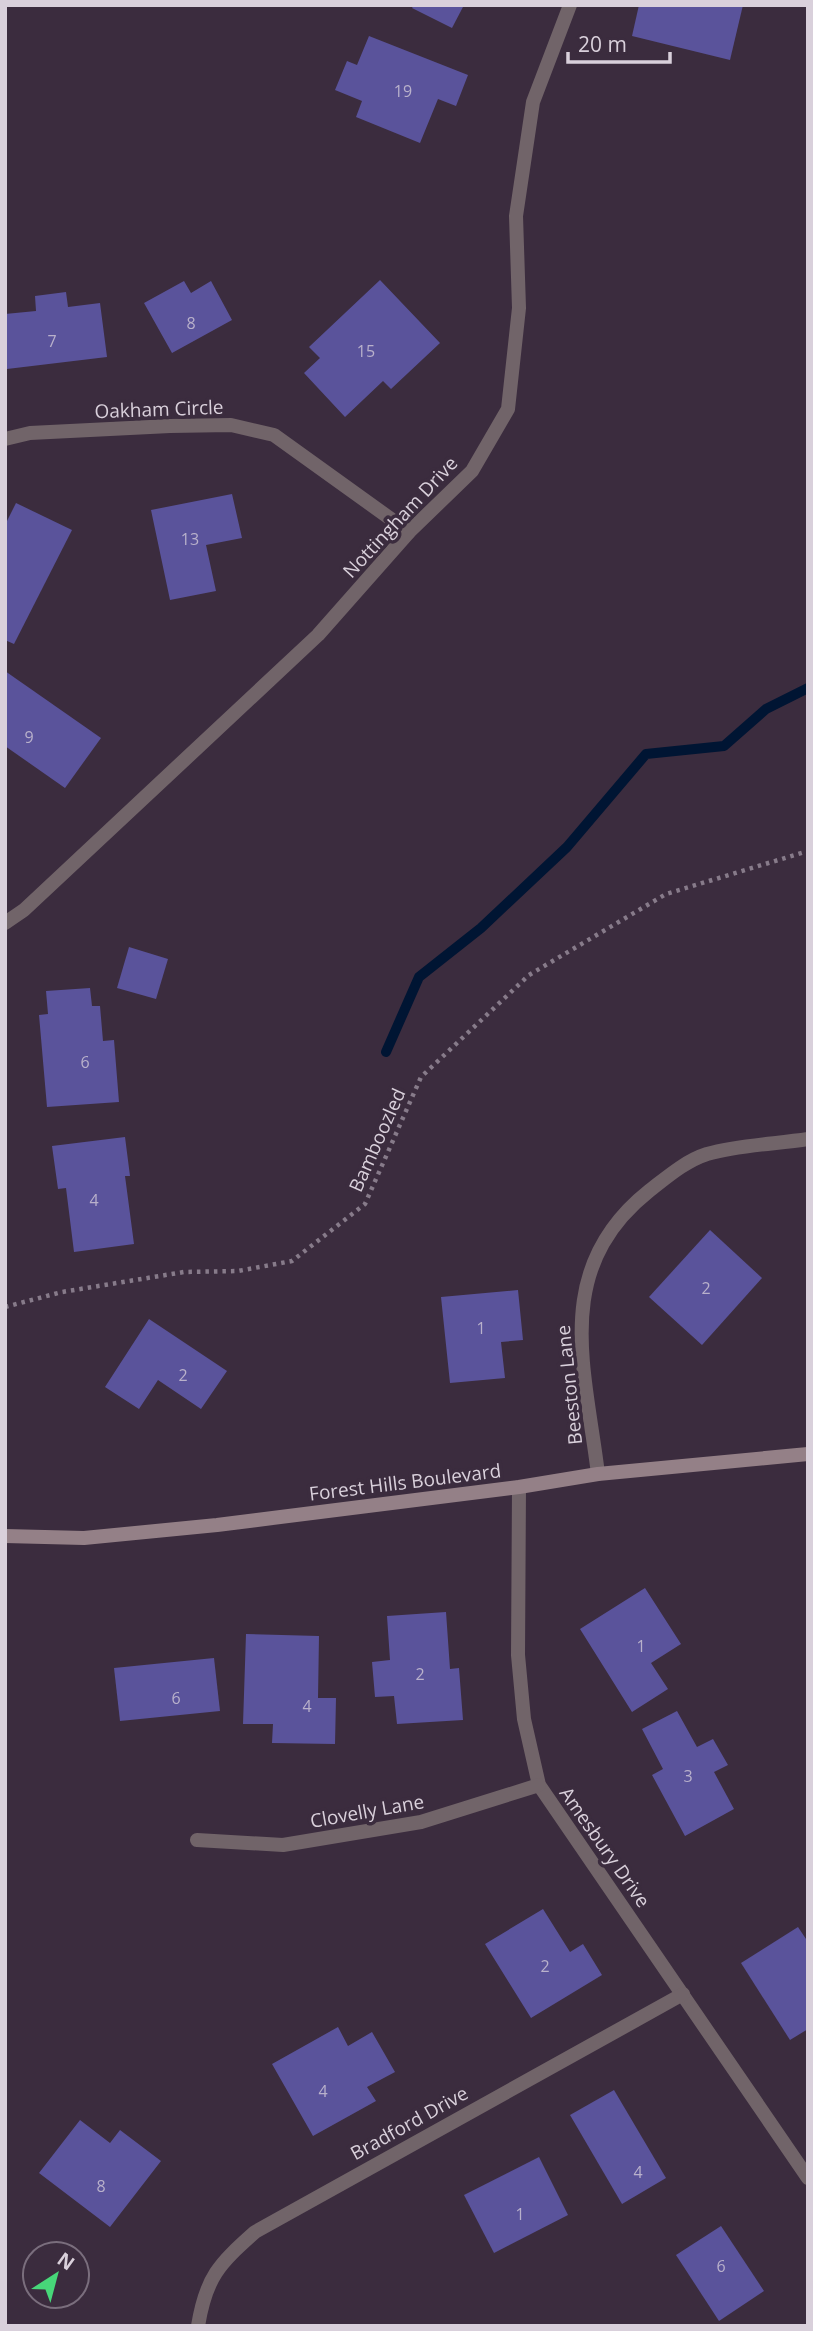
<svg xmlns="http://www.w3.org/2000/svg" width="813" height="2331" viewBox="0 0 813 2331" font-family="'Open Sans',sans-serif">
<rect width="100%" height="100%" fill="#3b2c3e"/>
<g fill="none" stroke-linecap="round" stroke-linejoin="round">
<polyline stroke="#001533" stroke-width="10" points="386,1052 419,977 481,928 567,847 646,754 724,746 766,709 808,688"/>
</g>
<g fill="#5a539b">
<polygon points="414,5 464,5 452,28 412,8"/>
<polygon points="639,5 743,5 730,60 632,36"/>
<polygon points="369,36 468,75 456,106 438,99 420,143 356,117 362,101 335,90 347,61 357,65"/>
<polygon points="380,280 440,343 391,389 383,381 345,417 304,373 320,358 309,347"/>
<polygon points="184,281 191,293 211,281 232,320 172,353 144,303"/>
<polygon points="66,292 68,307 100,303 107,357 7,369 5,314 36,311 35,296"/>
<polygon points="232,494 242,538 206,545 216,591 170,600 151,510"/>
<polygon points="16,503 72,530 14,644 5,640 5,525"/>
<polygon points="5,671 101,738 65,788 5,746"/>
<polygon points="129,947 168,959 156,999 117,988"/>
<polygon points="90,988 92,1006 100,1006 103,1041 114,1040 119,1102 47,1107 39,1015 48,1014 46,991"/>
<polygon points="125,1137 130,1176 125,1176 134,1244 74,1252 66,1188 58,1189 52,1146"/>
<polygon points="710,1230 762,1278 702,1345 649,1297"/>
<polygon points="518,1290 523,1340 501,1342 505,1378 450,1383 441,1297"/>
<polygon points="149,1319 227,1371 201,1409 158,1380 139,1409 105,1387"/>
<polygon points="645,1588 681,1644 651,1663 668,1689 632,1712 580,1629"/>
<polygon points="446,1612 450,1669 459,1668 463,1720 397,1724 394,1696 375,1697 372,1662 390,1660 387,1616"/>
<polygon points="246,1634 319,1636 318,1698 336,1698 335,1744 272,1743 273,1724 243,1724"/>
<polygon points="214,1658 220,1711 120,1721 114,1668"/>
<polygon points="677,1711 697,1747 713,1739 728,1765 714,1772 734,1809 685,1836 652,1775 663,1769 642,1729"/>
<polygon points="543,1909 570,1952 583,1944 602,1975 531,2018 485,1944"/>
<polygon points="798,1927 808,1942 808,2029 790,2040 741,1963"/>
<polygon points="338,2027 348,2046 372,2032 395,2072 367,2087 376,2101 313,2136 272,2064"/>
<polygon points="614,2090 666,2178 622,2204 570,2115"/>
<polygon points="80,2120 110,2143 120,2130 161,2161 110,2227 39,2173"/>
<polygon points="539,2157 568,2215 494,2253 464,2195"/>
<polygon points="721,2226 764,2291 719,2321 676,2255"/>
</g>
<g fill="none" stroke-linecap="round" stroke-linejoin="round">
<polyline stroke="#877b8a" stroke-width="4.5" stroke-dasharray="3.5 5" stroke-linecap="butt" points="5,1307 62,1292 184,1272 238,1271 292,1261 365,1204 421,1077 529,975 666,894 808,851"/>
<g stroke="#716469" stroke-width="14">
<polyline points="5,439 30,433 170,426 231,425 274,435 409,532"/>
<polyline points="5,923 24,910 318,635 409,532 472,471 508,409 519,308 516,216 533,102 570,5"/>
<path d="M598,1474c-13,-107 -47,-205 51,-283 17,-13 36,-30 58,-37 32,-9 68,-10 101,-15"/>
<polyline points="519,1487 518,1655 524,1719 539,1785 808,2178"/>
<polyline points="197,1840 283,1845 421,1822 539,1785"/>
<path d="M198,2326c8,-49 21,-62 57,-94l428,-238"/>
</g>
<polyline stroke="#948087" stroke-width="14" points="5,1536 84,1538 217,1525 519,1487 598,1474 808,1454"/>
</g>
<g text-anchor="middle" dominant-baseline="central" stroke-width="7" stroke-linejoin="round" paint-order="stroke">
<g font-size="16" fill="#b9b1cb">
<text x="403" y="91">19</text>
<text x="191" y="323">8</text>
<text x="52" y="341">7</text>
<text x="366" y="351">15</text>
<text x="190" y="539">13</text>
<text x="29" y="737">9</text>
<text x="85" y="1062">6</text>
<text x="94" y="1200">4</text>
<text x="706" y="1288">2</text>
<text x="481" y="1328">1</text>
<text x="183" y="1375">2</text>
<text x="641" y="1646">1</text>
<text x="420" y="1674">2</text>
<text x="176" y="1698">6</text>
<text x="307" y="1706">4</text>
<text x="688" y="1776">3</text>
<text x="545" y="1966">2</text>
<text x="323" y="2091">4</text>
<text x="638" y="2172">4</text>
<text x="101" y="2186">8</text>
<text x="520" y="2214">1</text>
<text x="721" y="2266">6</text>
</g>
<g font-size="19" fill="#d9d0db" stroke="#3b2c3e">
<text transform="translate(159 409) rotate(-2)">Oakham Circle</text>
<text transform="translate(400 517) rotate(-47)">Nottingham Drive</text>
<text transform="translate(377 1140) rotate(-66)">Bamboozled</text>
<text transform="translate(569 1385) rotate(-96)">Beeston Lane</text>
<text transform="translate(405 1482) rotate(-7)">Forest Hills Boulevard</text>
<text transform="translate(367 1811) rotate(-10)">Clovelly Lane</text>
<text transform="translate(605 1847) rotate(55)">Amesbury Drive</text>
<text transform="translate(409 2123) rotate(-29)">Bradford Drive</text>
</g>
</g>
<rect width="813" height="2331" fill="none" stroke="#d9d0db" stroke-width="14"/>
<g transform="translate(56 2275) rotate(36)"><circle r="33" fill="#3b2c3e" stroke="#7a6e7d" stroke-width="2"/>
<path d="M0-5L12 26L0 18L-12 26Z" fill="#47d779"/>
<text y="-10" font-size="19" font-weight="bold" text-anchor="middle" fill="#d9d0db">N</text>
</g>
<path d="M568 52v10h102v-10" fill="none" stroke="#d9d0db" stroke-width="3.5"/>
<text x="578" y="52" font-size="21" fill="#d9d0db" stroke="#3b2c3e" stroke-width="5" paint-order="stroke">20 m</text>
</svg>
